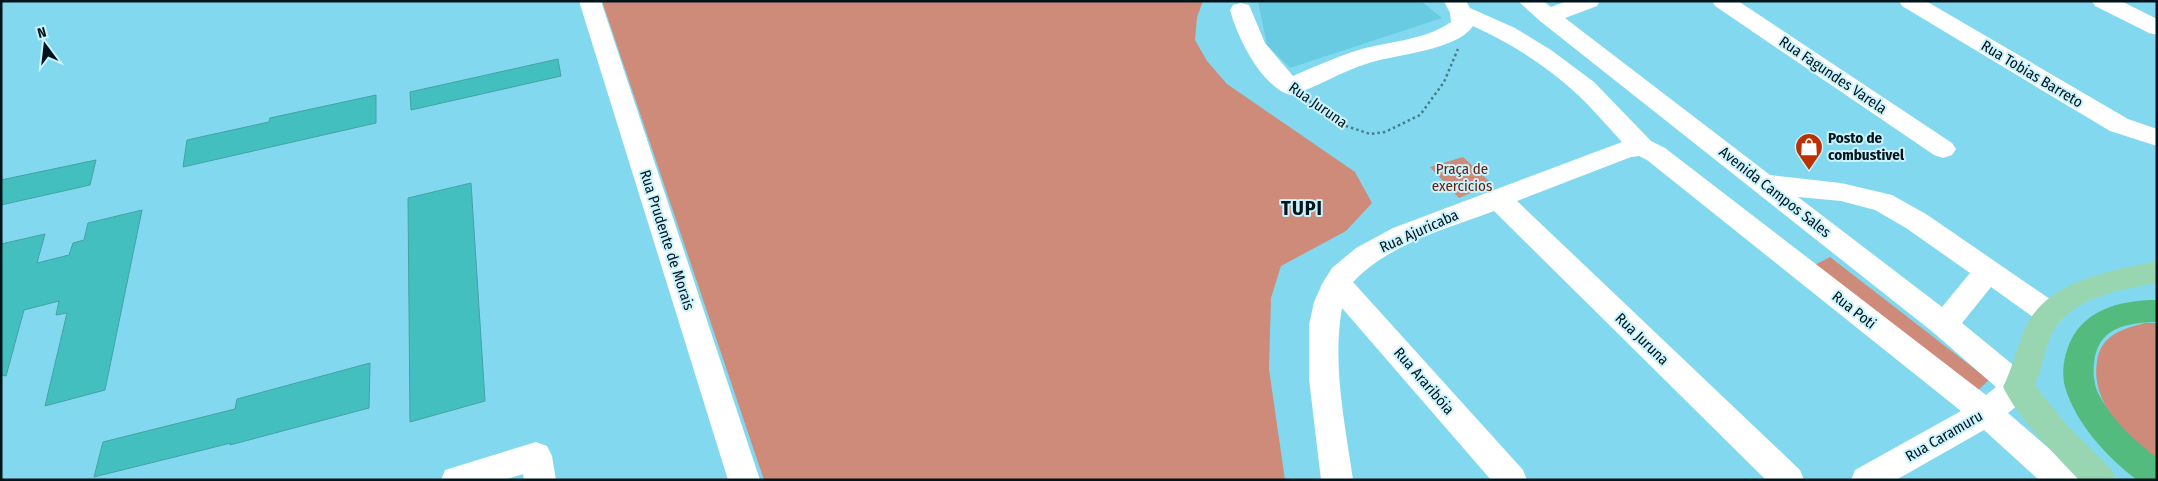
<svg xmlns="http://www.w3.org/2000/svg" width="2158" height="481" viewBox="0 0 2158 481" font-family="'Fira Sans Condensed',sans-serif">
<rect width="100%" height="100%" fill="#82d9ef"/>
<polygon fill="#69cbe2" points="1258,1 1421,1 1442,18 1290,68 1267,45"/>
<g fill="#cf8b79">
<polygon points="602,1 1203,1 1197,17 1195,40 1207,61 1227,84 1355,172 1372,203 1346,231 1281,266 1271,298 1269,369 1285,480 764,480"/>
<polygon points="1463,157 1492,184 1459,198 1430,167"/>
<polygon points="1830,257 1989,380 1974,394 1811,267"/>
<path d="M2145,323h12v140c-29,-28 -67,-58 -60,-102 4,-26 25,-32 48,-38z"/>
</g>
<g fill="#44bfc0" stroke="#43a3a3">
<polygon points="558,59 561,76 411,110 410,92"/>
<polygon points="376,95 376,123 183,167 187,140 269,122 270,118"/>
<polygon points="96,160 90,185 1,205 1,180"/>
<polygon points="471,183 485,401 410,422 408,198"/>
<polygon points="142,210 105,390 45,406 67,313 56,315 59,301 24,310 6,376 1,375 1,244 45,234 37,263 69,255 73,243 84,240 88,223"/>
<polygon points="370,363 369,408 230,445 231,443 94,477 103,442 235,409 237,399"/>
</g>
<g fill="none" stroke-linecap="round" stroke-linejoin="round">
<polyline stroke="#457d8b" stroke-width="2.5" stroke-dasharray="2.5 3" stroke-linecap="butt" points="1305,98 1343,125 1370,134 1385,132 1420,115 1444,82 1458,49"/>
<g fill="#fff" fill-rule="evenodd">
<polygon points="579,1 601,1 760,480 728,480"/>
<path d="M1444,1h22l4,7 45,20 36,22 43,32 57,59 14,7 321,247 10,-8 -62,-54 -394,-312 -22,-20h25l8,6 16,-6h33l-3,5 -32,12 205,157 71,8 51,12 34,19 134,92 5,8 -5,8 -10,3 -10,-3 -49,-35 -29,36 67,55 4,9 -4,9 -21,17 66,57 4,10h-39l-55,-50 -88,50h-45l4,-10 106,-59 -314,-251 -8,-4 -8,1 -114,44 283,269 4,10h-38l-272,-269c-48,18 -105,33 -141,71l170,188 4,10h-36l-149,-172c-10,57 3,115 11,172h-32l-12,-101v-54l5,-23 8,-18 10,-16 24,-20 37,-20 229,-86c-15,-16 -29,-33 -45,-48 -31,-28 -66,-51 -104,-68 -17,25 -77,28 -104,37 -28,8 -52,25 -79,32 -28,-8 -53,-58 -60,-85l3,-5 8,-2 8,2 16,38 28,33c23,-10 45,-20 69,-27 30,-8 63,-9 89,-27l-1,-9zM1798,197l43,4 34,9 31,18 64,45 -28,34z"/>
<polygon points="1712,1 1738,1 1952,143 1956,149 1952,155 1943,158 1934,155 1715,6"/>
<polygon points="1899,1 1926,1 2128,119 2157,129 2157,146 2110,131 1902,6"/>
<polygon points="2092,1 2121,1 2157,19 2157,35 2149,33 2095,6"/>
<polygon points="536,442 547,446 552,456 556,480 524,480 523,474 504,480 441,480 445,470"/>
</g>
<path fill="#98d6b2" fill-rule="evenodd" d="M2157,261v22c-35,7 -83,13 -103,47 -10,17 -11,38 -19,55l30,38 47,47 4,10h-37c-26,-28 -59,-59 -76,-93 10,-20 14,-41 23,-61 24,-47 85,-55 131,-65z"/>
<path fill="#54bb7f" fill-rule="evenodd" d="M2157,300v22c-31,1 -59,5 -63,41 -1,10 0,21 4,30 13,26 36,47 59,65v22h-20c-30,-23 -61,-56 -72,-93 -3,-12 -2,-25 2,-37 13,-40 52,-50 90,-50z"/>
</g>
<defs>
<symbol id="shop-pin" viewBox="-11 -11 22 30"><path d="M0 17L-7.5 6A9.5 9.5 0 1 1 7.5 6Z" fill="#bb3103" stroke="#caf3fe"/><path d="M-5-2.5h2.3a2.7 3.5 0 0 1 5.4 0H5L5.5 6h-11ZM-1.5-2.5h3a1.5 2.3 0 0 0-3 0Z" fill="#fff"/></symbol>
</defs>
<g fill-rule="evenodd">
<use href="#shop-pin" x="1793" y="131" width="32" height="43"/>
</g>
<g text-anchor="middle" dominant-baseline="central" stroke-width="4" stroke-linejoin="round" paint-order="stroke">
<g font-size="15" fill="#00151b" stroke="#caf3fe">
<text transform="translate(2032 74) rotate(31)">Rua Tobias Barreto</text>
<text transform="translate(1833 75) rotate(34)">Rua Fagundes Varela</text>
<text transform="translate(1318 105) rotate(35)">Rua Juruna</text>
<text transform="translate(1775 192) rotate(38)">Avenida Campos Sales</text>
<text transform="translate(1419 231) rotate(-24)">Rua Ajuricaba</text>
<text transform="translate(667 240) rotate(72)">Rua Prudente de Morais</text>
<text transform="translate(1854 310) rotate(38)">Rua Poti</text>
<text transform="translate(1642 339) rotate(44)">Rua Juruna</text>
<text transform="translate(1424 381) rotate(49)">Rua Araribóia</text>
<text transform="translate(1944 436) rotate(-30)">Rua Caramuru</text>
</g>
<g font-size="15" font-weight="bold" fill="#00151b" stroke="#caf3fe" text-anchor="start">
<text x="1828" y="138">Posto de<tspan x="1828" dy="17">combustivel</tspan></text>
</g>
<g font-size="15" fill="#671d09" stroke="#caf3fe">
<text x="1462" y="169">Praça de<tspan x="1462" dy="17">exercicios</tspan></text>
</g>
<g font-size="20" font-weight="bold" letter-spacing="1" fill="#00151b" stroke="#caf3fe">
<text x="1302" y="208">TUPI</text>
</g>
</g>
<rect width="2158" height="481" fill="none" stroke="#00151b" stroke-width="5"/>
<g transform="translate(45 45) rotate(345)" stroke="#caf3fe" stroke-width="4" paint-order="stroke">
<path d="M0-4L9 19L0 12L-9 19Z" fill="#00151b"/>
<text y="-8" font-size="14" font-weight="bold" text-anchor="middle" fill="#00151b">N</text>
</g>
</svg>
